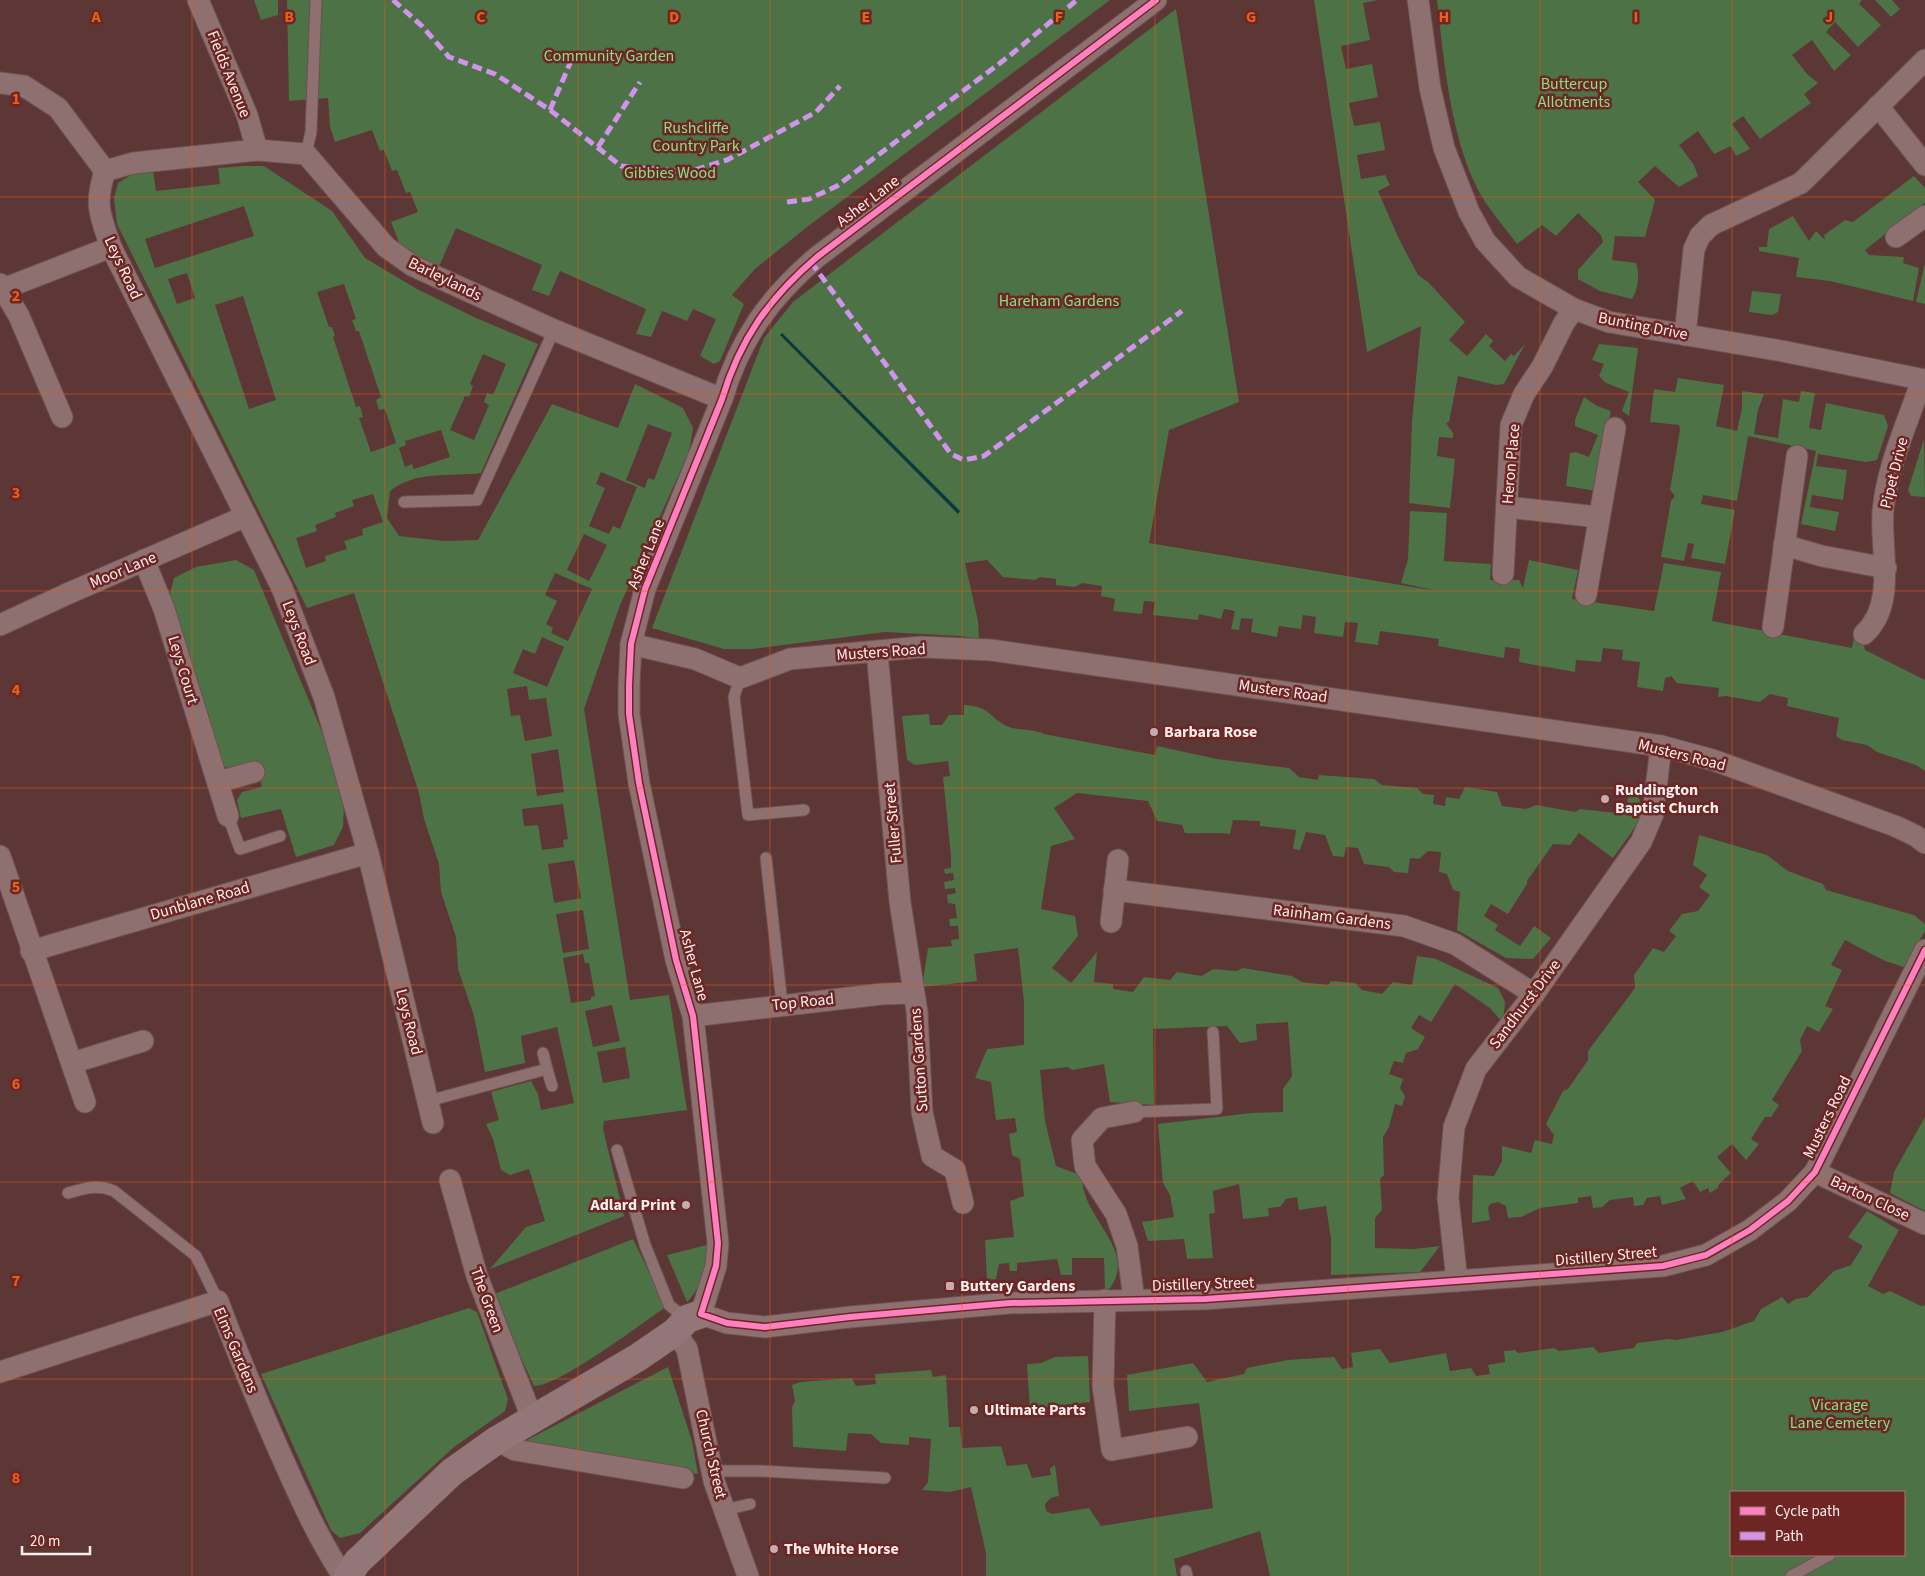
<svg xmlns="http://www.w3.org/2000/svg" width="1925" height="1576" viewBox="0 0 1925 1576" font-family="'Source Sans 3',sans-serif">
<rect width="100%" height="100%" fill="#5d3636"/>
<g fill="#4c7246" fill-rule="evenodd">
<polygon points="254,0 278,0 278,15 261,20"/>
<polygon points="287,0 1110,0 807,227 755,269 732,295 744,304 720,361 714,364 700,356 716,319 693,309 687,321 662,311 651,337 636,334 646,309 560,271 549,296 532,290 542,265 456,228 437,271 400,245 391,222 418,212 410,192 406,193 397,170 392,171 384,150 380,151 372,130 335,142 330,127 328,98 289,101"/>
<polygon points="1314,0 1378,0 1363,3 1370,40 1341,46 1346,69 1372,64 1378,97 1349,103 1354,126 1380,122 1385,150 1357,155 1361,179 1385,175 1390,185 1378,191 1399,239 1418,275 1428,282 1465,322 1449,340 1467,356 1486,334 1493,341 1489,346 1505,361 1511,354 1514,356 1525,344 1504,384 1496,385 1458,376 1449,422 1446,423 1453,433 1453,438 1439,437 1437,456 1455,459 1450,508 1409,503 1412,421 1421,326 1367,352"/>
<path d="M1437,0h425l-3,4 22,21 -23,22 -23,-25 -9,10 25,23 -17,16 -22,-31 -20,15 15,19 11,9 -14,11 7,9 -51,36 -17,-23 -11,8 18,25 -14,7 -5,-10 -17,8 -16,-23 -19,14 15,20 4,11 -19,11 -24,-21 -17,16 17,18 -10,37 -30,-1 -3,24 24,3c4,10 2,28 -4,36l-32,-8 -22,-12v-9l25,-28 -2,-7 -23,-22 -22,23 -14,-11 -25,19c-13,-18 -30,-36 -40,-56 -27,-55 -33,-127 -40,-188z"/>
<polygon points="1875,0 1892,0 1900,9 1891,17"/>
<polygon points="1176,9 1239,402 1169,430 1149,543 1437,591 1401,583 1408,559 1410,511 1447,513 1444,561 1491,564 1490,580 1519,580 1523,588 1529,560 1578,570 1572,599 1654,611 1664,563 1721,572 1712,621 1852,648 1855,631 1861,632 1865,650 1925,680 1925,771 1916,765 1877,752 1867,745 1842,740 1836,736 1839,718 1787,706 1788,698 1770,694 1760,702 1726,696 1718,697 1719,688 1677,683 1671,676 1665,678 1663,691 1637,687 1640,662 1622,660 1623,650 1603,648 1601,662 1576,660 1575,672 1519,662 1520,649 1505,647 1504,658 1438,646 1439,639 1380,631 1378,645 1355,642 1358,623 1345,622 1343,637 1314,633 1316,617 1303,615 1301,629 1279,626 1277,637 1251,632 1253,619 1241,618 1239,630 1231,629 1235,611 1224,609 1221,619 1199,614 1198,620 1153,615 1155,602 1144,601 1142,614 1113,611 1115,599 1101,596 1102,586 1082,583 1075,587 1056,585 1056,579 1040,577 1035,580 1003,577 987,560 965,563 978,621 979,639 961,636 885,632 752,649 724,649 652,628 764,338 793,302"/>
<path d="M243,166h21l68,45 33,47 52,31 59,29 62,26 -57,129c-33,4 -64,-3 -91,18l-3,27 12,18 45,5 34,-1 74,-136 66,24 17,-44 48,24 10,20 -4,24 -69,153 -36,104 46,291 39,-5 18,115 -83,11 -1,8 21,87 -134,53 36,-42 19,-6 -16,-52 -19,6 -9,-5 -8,-31 -7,-15 13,-4 -8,-28 40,-11 7,13 3,16 33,-7 -17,-76 -36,9 4,27 -40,9 -11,-56 -16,-47 -2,-32 -15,-45 -2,-28 -15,-45 -5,-26 -65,-200 -47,15 -190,-384 -3,-26 4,-15 18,-11 17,-1 3,20 64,-7 -2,-16zM244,206l10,30 -99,32 -10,-29zM187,273l8,25 -18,6 -9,-25zM344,284l12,35 -4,1 4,11h3l22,66 -5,3 3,10 6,-1 11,34 -25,9 -12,-34 4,-1 -3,-11 -4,1 -23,-70 2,-1 -3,-9h-3l-12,-35zM243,296l33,104 -27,9 -34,-104zM483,354l23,10 -13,31 -6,-2 -3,9 5,3 -15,35 -24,-10 15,-34 4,1 4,-11 -3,-2zM648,424l24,9 -18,47 -6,-2 -3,10 -19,-8zM441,430l9,27 -36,12 -2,-5 -7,3 -6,-19 7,-3 -1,-4zM601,472l36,15 -17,42 -7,-3 -4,8 -20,-8 16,-38 -9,-4zM373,494l10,28 -21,7 1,6 -19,6 3,8 -22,7 1,5 -20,7 -10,-30 21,-7 -2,-6 21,-8 -1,-4 19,-7 -2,-6zM584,534l23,11 -18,36 -22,-11zM555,573l37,16 -24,52 -17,-8 2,-5 -7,-4 11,-23 -12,-6zM542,637l22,10 -17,40 -34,-14 10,-24 12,5zM527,686l2,14 17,-2 6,38 -27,5 -5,-26 -9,1 -4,-27zM558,749l6,43 -27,4 -6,-42zM563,804l5,35 -5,1 1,7 -22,3 -4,-25 -14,1 -2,-17zM574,860l7,38 -27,5 -6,-39zM583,910l6,39 -26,4 -7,-39zM583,954l2,9h4l6,33 -4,1v3l-20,3 -8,-45zM612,1005l8,36 -27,6 -8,-36zM625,1047l5,31 -27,5 -6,-31z"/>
<polygon points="1914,176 1925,188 1925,203 1865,250 1869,255 1904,257 1903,263 1919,268 1913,301 1830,281 1796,277 1799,258 1759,251 1759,247 1767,247 1769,229 1793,216 1809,241 1816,231 1825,240 1824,235 1845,220 1853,222"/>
<polygon points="1925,263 1925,304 1916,302"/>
<polygon points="1752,291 1781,294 1778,312 1772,315 1749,312"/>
<polygon points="1599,344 1638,348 1629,416 1622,411 1629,392 1606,383 1599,376 1604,364 1592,360"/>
<polygon points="1678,378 1724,385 1716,426 1737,431 1742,408 1742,391 1764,394 1758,410 1754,434 1778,438 1783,399 1799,402 1801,391 1815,393 1809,428 1821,430 1826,403 1884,415 1888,426 1877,460 1866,462 1818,454 1816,466 1847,470 1843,500 1812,495 1810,507 1839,512 1835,531 1801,524 1816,451 1748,436 1737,501 1703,495 1701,504 1735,510 1725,564 1691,558 1694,544 1688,543 1684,561 1661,557 1671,501 1675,496 1670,490 1680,430 1679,425 1650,422 1654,389 1675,392"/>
<polygon points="1584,397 1597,406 1611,411 1596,491 1566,486 1570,453 1576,452 1589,457 1598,435 1575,426 1575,420"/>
<polygon points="1924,439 1925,497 1911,496 1908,490"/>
<polygon points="236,560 254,570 323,734 335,769 344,801 343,827 334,845 296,857 281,809 241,818 237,800 242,792 262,787 254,761 232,769 221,766 170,594 174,578 196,567"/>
<path d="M964,705c28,1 25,14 45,22 12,4 24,1 35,7l111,21 2,-9 60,13 72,9 10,9 19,3 1,-5 55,4 8,6 35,3 6,6 11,1 -1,9 12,2 1,-9 13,2 6,-12 32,5 5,14 24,3 10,-4 39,7 5,-3 46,5 3,-25 10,9 4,18 -30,42 -34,-25 -9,12 -17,-1 -26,37v3l-19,30 -17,-10 -7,12 14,9 -3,5 25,16 14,-20 17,12 -18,21 -27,-1 -49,-28 3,-38 -7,-2 -6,-16 -8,-2 2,-20 -13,-1 -9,8 -9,-1 -2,15 -14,-1 -5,-5 -25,-3 -6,-16 -12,-1 -2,10 -11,-1 -8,-21 -19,-3 -6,18 -7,-1 3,-19 -36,-4v-5l-27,-1 -3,14c-14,-2 -29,0 -45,-1l-3,-8 -25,-4 -9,-20 -71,-8 -23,15 21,31 -24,7 -10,63 34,7 3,20 -26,32 19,15 26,-31 -3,30 19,2v5l20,3 11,-15 26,3 7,-8 25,4 11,-7 24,2 6,-3 49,8 10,6 26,3 3,-4 24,2 7,7 20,4 11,-12 19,3 5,-29 19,3 62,29 7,14 -2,21 -13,-15 -35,-24 -24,38 -12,-7 -8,13 14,9 -7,12 -12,4 -3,10 -9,-2 -5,13 14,5 -3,9 5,8 -3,10 -7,-2 -6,23 -6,10 1,38 -4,4 2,31 -7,8v30l39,1 26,-3 -20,26 -89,3v-36l-5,-33 -27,4 -2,-13 -11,2 -6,8 -12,1 1,8 -26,3 -4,-35 -26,7 2,22 -6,1 4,44 -26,1 -3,-20 -36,2 -6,-19 32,-5 -4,-22 -7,-12 -5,-59 93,-11 32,-1v-23l9,-13 -4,-54 -32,2 1,16 -17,3 -13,-17 -74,3 1,76 -44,-3 -6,-38 -32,6 -4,-3 -28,3 5,51 11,45 24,9c3,10 5,23 11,33 16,30 43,55 14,86l-1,-36h-32v17h-11l-4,-16 -40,4v8h-7l-1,-8 -10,1 -3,15 -9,1 -2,-40 29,-3 -4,-36 14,-5 -4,-37 -8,-4 -3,-21 8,-2 -2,-14 -19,2 -5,-38 -16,-4 12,-29 37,-4v-43l-6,-54 -44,6 3,27 -55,6 6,-39 24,-2 -1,-6 8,-1 -1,-13h-8l-1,-7 8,-1 -2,-14 -7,-1 -1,-8 9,-2 -1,-5 -10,1 -1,-7 10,-2 -1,-7 -8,1 -1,-5 7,-1v-12l-8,-79 7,-1 -2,-15 -33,4 -8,-5 -5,-44 27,-2 1,11h12l7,-10h15z"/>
<polygon points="1699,835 1767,855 1788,871 1823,884 1826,890 1914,915 1925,924 1925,931 1904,967 1885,961 1845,940 1831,965 1842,970 1825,1006 1833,1009 1819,1032 1807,1026 1800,1040 1802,1051 1772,1100 1779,1105 1771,1117 1765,1117 1751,1139 1759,1144 1746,1160 1732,1144 1717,1157 1731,1173 1719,1184 1718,1188 1710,1193 1708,1188 1700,1192 1693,1181 1680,1188 1686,1199 1662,1205 1660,1196 1647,1198 1643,1205 1634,1206 1633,1197 1610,1200 1602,1207 1593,1208 1591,1196 1578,1198 1578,1203 1540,1208 1521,1217 1508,1218 1506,1206 1498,1202 1490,1204 1488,1208 1490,1220 1472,1223 1473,1175 1494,1176 1502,1161 1502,1146 1531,1153 1535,1140 1552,1144 1554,1135 1546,1124 1563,1091 1568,1089 1588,1060 1588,1051 1635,988 1634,975 1653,948 1664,952 1676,936 1669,931 1682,914 1698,911 1710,895 1699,887 1707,875 1693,865"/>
<polygon points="1925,1117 1925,1211 1890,1193 1894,1172"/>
<path d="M1867,1211l32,19 -31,56 15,8 7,-3 31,15 4,-1v271h-655l-10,-45 -86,28 3,17h-191v-23l-15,-66 -21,5 -28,-2 6,-8 3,-43 -22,-2v8l-28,-2 -10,-9 -23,-1 -2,18 -53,-4 -1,-40 3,-6 -3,-16 9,-3 51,-4 4,8 20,-2 -1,-10 56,-4 2,7 13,-2 3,52h11l2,21 39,-2 6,20 20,-2 5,14 19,-3 -1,-7 5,-3 4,31 -8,2 -6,6 1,7 6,3 37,-6 12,18 112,-18 -14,-105 -70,8 -2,-36 66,-12 14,19 37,-8 3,-6 41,-8 46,-3 8,12 11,-2 -2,-14 29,-4 10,14 56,-10 4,18 21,-3 5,8 14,-2 -2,-9 17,-3 -1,-11 11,-1 3,3 36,-5 5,3 34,-4 6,6 35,-5 3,-5 32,-4 7,1 46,-8 32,-11 7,-12 21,-12 6,7 8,-5 12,-2 26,-26 17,-6 12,-19 -15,-9zM1731,1492h173v63h-173z"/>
<path d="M633,1239l33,68c-24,16 -108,80 -132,79l-42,-91z"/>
<path d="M715,1243c-7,20 -13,44 -28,59l-20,-47z"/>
<polygon points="469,1308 477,1312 508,1399 505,1411 454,1447 360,1533 340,1538 331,1530 261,1374"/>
<polygon points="1088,1356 1090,1402 1030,1409 1027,1364 1041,1363 1055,1357"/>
<polygon points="668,1367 692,1441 698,1474 521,1443"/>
</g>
<polygon fill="#0a383c" points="782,333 960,511 958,514 780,335"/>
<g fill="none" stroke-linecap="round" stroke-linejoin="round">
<defs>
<g id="lane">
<polyline points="306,154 311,132 316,0"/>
<polyline points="404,502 477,500 554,330"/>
<polyline points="740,678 734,697 748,815 804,810"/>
<polyline points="228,816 240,849 280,836"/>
<polyline points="766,858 782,1004"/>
<polyline points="543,1053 547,1069"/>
<polyline points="428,1101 547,1069 552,1086"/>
<polyline points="1134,1112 1217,1109 1213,1032"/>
<polyline points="617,1150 645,1245 669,1305 687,1319"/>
<path d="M68,1193c17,-5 29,-9 46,-2l82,65 22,45"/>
<polyline points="712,1471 761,1471 885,1478"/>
<polyline points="724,1510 750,1504"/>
<polyline points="1186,1571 1187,1576"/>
<polyline points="1791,1576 1830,1555"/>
</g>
<g id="street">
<polyline points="198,0 247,115 257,150"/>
<path d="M1156,0l-339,257c-48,41 -77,82 -95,142l-77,190 -14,55 -2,41v29l10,69 37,177 17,56 25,227 -2,23 -15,48 26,9 38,4 85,-10 160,-14 195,-4 458,-33 43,-11 44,-25 38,-29 27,-29 110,-222"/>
<polyline points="1418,0 1430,88 1444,148 1469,212 1485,241 1518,277 1574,309 1609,322 1782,351 1925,380"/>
<polyline points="0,83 24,86 58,108 105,171"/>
<polyline points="1878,106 1925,165"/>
<path d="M105,171c-11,34 -5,44 6,76l171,341 42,109 44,156 65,270"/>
<polyline points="105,171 133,163 257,150 306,154 386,247 413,266 554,330 722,399"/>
<polyline points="1896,237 1925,216"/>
<polyline points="0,284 19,316 62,417"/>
<polyline points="3,289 111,247"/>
<polyline points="1685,335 1694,249 1700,236 1711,225 1801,183 1925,60"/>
<polyline points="1507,507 1598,517"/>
<polyline points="1784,545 1822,556 1886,568"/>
<polyline points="144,560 164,609 228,816"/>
<polyline points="1503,574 1511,425 1524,394 1542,367 1564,323 1574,309"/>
<polyline points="1586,595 1615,428"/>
<polyline points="0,625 67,594 246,516"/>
<polyline points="1773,627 1797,456"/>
<path d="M1864,634c33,-30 16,-84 19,-123 4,-45 25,-89 39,-131"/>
<polyline points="631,644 695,659 740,678 790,659 921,647 991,650 1661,746 1713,760 1895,826 1916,836 1925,843"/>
<polyline points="877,652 900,902 917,1012 922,1112 932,1156 955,1170 963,1203"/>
<polyline points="218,782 254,772"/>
<polyline points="0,856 85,1102"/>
<polyline points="1114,890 1404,926 1455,944 1534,994"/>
<polyline points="1111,922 1118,860"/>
<polyline points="31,951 368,853"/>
<polyline points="693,1016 882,994 913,993"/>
<polyline points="72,1063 143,1041"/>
<polyline points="1815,1172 1925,1224"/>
<polyline points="450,1180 477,1276 532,1418"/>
<polyline points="1457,1281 1448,1198 1454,1127 1476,1069 1534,994 1641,842 1653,814 1661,746"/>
<polyline points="1105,1300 1103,1386 1112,1450 1187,1437"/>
<polyline points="1134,1300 1127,1246 1116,1214 1085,1166 1082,1140 1102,1118 1134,1112"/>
<polyline points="675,1332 687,1349 714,1481 748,1576"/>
<path d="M0,1372l218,-71c18,49 38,97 59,145 20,45 39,89 66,130"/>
<polyline points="497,1440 515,1450 683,1478"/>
</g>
<polyline id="secondary" points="348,1576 357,1562 452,1472 497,1440 637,1358 675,1332 687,1319 701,1314"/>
</defs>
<use href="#lane" stroke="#6c5151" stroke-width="13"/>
<use href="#street" stroke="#6c5151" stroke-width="23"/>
<use href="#secondary" stroke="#6c5151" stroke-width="29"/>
<use href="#lane" stroke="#8d706f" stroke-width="11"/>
<use href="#street" stroke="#8d706f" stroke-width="21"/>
<use href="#secondary" stroke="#937678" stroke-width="28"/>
<g stroke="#d193ec" stroke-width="5" stroke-dasharray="10 5" stroke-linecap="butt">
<polyline points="393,0 422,26 449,57 495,74 550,110 621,166 688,172 727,160 816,112 840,86"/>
<polyline points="550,110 571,61"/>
<polyline points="598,147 640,82"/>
<polyline points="787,202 809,199 837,186 1008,57 1077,0"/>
<polyline points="811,262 951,454 964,460 984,456 1182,311"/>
</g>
<defs>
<path id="cycleway" d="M1156,0l-339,257c-48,41 -77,82 -95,142l-77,190 -14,55 -2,41v29l10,69 37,177 17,56 25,227 -2,23 -15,48 26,9 38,4 85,-10 160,-14 195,-4 458,-33 43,-11 44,-25 38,-29 27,-29 110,-222"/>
</defs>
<use href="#cycleway" stroke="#6e2625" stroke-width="9"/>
<use href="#cycleway" stroke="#ff80c0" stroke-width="6"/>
</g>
<path fill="none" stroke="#e96017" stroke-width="1" stroke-opacity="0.55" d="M192,0v1576M385,0v1576M578,0v1576M770,0v1576M962,0v1576M1155,0v1576M1348,0v1576M1540,0v1576M1732,0v1492M0,197h1925M0,394h1925M0,591h1925M0,788h1925M0,985h1925M0,1182h1925M0,1379h1925M1732,1555v21"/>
<g fill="#c2aeae" stroke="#6e2625" stroke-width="2">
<circle cx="1154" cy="732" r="5"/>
<circle cx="1605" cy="799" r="5"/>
<circle cx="686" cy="1205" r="5"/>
<rect x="945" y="1281" width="10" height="10" rx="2.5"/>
<circle cx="974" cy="1410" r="5"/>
<circle cx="774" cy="1549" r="5"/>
</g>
<g text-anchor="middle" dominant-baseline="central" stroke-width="5" stroke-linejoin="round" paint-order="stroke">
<g font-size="16" fill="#83e484" stroke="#6e2625">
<text x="609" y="56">Community Garden</text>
<text x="1574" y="84">Buttercup<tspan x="1574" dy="18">Allotments</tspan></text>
<text x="696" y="128">Rushcliffe<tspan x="696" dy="18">Country Park</tspan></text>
<text x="670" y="173">Gibbies Wood</text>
<text x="1059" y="301">Hareham Gardens</text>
<text x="1840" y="1405">Vicarage<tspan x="1840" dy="18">Lane Cemetery</tspan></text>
</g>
<g font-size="16" fill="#f9efee" stroke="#6e2625">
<text transform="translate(229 74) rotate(68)">Fields Avenue</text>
<text transform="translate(868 201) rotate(-37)">Asher Lane</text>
<text transform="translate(123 268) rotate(65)">Leys Road</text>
<text transform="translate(445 279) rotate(26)">Barleylands</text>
<text transform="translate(1643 326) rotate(11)">Bunting Drive</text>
<text transform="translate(1511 464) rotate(-85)">Heron Place</text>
<text transform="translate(1894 473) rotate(-76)">Pipet Drive</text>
<text transform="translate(646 554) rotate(-68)">Asher Lane</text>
<text transform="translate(123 570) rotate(-23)">Moor Lane</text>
<text transform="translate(299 633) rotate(69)">Leys Road</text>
<text transform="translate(881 652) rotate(-4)">Musters Road</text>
<text transform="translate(183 670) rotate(73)">Leys Court</text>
<text transform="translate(1283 691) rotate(8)">Musters Road</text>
<text transform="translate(1682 755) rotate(14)">Musters Road</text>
<text transform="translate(893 823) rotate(-95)">Fuller Street</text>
<text transform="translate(200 901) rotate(-16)">Dunblane Road</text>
<text transform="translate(1332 917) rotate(7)">Rainham Gardens</text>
<text transform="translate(694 965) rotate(75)">Asher Lane</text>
<text transform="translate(803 1002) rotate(-6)">Top Road</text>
<text transform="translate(1525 1004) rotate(-53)">Sandhurst Drive</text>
<text transform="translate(409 1022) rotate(76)">Leys Road</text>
<text transform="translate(919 1060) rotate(-94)">Sutton Gardens</text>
<text transform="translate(1827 1117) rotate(-64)">Musters Road</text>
<text transform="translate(1870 1198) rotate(25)">Barton Close</text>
<text transform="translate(1606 1256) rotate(-5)">Distillery Street</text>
<text transform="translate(1203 1284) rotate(-2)">Distillery Street</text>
<text transform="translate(487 1300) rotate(70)">The Green</text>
<text transform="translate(236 1350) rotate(67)">Elms Gardens</text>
<text transform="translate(711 1454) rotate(77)">Church Street</text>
</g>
<g font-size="16" font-weight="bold" fill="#f9efee" stroke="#6e2625" text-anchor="start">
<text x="1164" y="732">Barbara Rose</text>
<text x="1615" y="790">Ruddington<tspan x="1615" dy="18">Baptist Church</tspan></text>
<text x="676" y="1205" text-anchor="end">Adlard Print</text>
<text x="960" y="1286">Buttery Gardens</text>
<text x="984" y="1410">Ultimate Parts</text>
<text x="784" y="1549">The White Horse</text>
</g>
</g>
<g font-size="16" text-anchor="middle" font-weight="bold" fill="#e96017" stroke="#6e2625" stroke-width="5" stroke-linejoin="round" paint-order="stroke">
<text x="96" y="22">A</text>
<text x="289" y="22">B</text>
<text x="481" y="22">C</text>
<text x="674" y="22">D</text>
<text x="866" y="22">E</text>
<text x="1059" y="22">F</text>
<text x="1251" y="22">G</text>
<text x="1444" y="22">H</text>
<text x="1636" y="22">I</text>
<text x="1829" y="22">J</text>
<text x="16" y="104">1</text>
<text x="16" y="301">2</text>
<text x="16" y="498">3</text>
<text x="16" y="695">4</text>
<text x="16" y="892">5</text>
<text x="16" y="1089">6</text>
<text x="16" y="1286">7</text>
<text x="16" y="1483">8</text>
</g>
<rect x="1730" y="1491" width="175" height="65" fill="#6e2625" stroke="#a67675"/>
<rect x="1740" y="1507" width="25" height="8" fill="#ff80c0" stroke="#a67675"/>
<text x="1775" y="1516" font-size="15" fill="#f9efee">Cycle path</text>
<rect x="1740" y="1532" width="25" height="8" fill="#d193ec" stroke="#a67675"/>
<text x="1775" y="1541" font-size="15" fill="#f9efee">Path</text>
<path d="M22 1546v8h68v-8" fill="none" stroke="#f9efee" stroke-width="2.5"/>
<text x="30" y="1546" font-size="15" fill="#f9efee" stroke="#6e2625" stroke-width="4" paint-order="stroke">20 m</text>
</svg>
